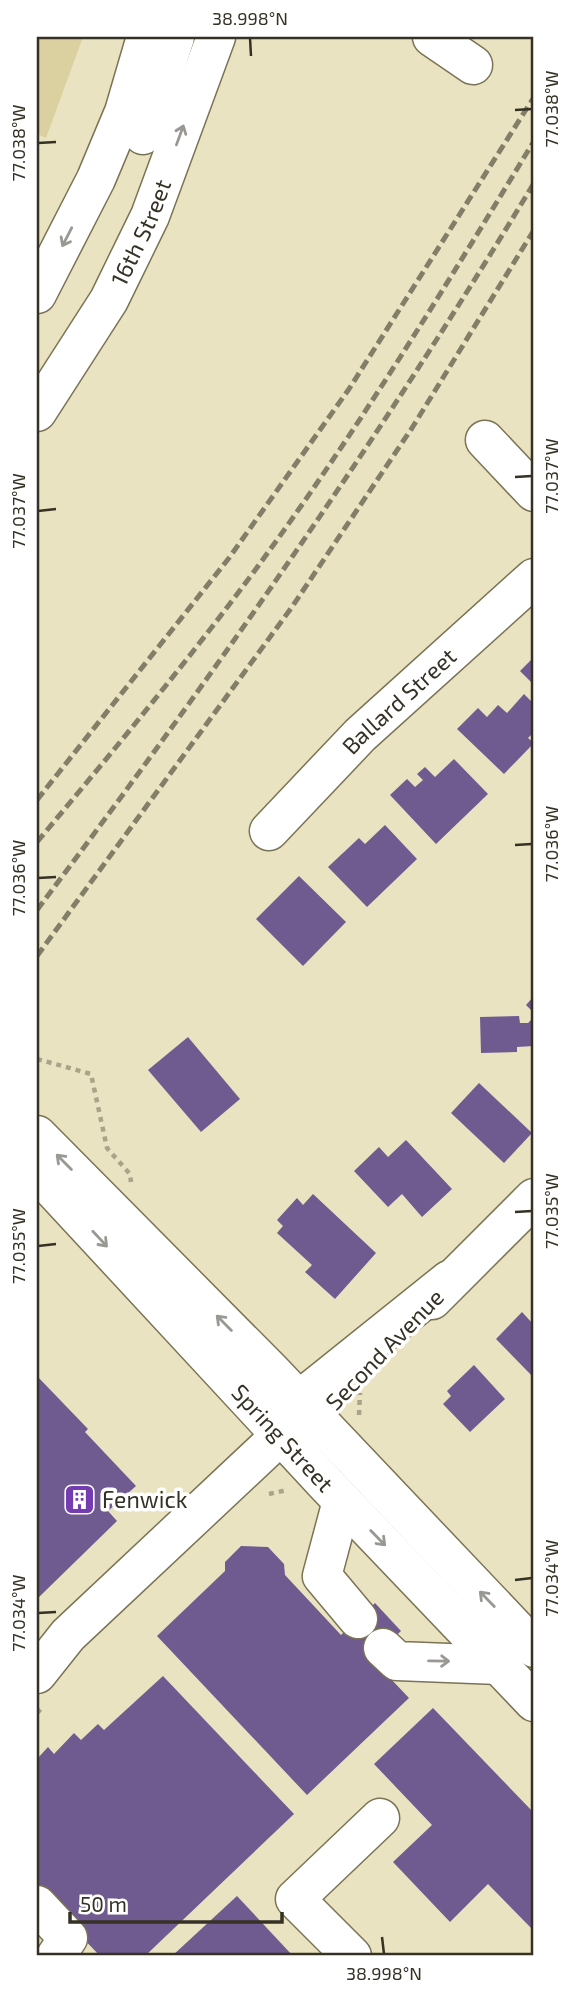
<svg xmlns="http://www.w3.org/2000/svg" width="571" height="1993" viewBox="0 0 571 1993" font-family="'Exo 2',sans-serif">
<rect width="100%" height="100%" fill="#eae3c1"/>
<polygon fill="#dbd0a0" points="37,37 83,37 46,138 37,134"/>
<g fill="#705b90">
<polygon points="534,657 534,685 520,671"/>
<polygon points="524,694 534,704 534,732 528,738 534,743 504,774 457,729 478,708 487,717 498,705 507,713"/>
<polygon points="454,759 488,794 436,844 390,795 407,779 415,787 423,780 417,774 425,767 435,777"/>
<polygon points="385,825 417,859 367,907 328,867 359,838 365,844"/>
<polygon points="299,876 346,922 303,966 256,919"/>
<polygon points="534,996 534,1013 526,1005"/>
<polygon points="519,1016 520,1023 528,1023 534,1017 534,1046 517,1047 517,1052 481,1053 480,1017"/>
<polygon points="188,1037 240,1099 201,1132 148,1070"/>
<polygon points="479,1083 532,1133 504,1163 451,1113"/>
<polygon points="406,1140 452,1189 422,1217 402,1194 388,1207 354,1171 379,1147 388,1157"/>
<polygon points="313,1194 376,1253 335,1299 305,1272 312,1265 277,1233 283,1226 277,1220 297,1198 303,1205"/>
<polygon points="522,1312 534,1325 534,1378 496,1339"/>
<polygon points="474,1365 505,1399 470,1432 443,1404 451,1396 447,1391"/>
<polygon points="37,1376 88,1429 85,1432 136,1486 108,1511 117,1521 37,1599"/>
<polygon points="241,1546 268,1547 284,1564 285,1575 341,1635 375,1603 401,1631 372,1659 409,1698 307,1795 157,1636 225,1571 225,1562"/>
<polygon points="163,1676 294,1814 145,1956 100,1956 37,1890 37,1759 48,1747 54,1754 74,1733 81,1740 98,1724 104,1730"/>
<polygon points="433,1708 534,1813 534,1931 488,1884 450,1922 393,1862 432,1825 374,1764"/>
<polygon points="237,1896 293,1956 172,1956"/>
</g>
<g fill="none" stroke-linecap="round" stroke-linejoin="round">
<defs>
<g id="minor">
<polyline points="432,37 473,65"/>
<polyline points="485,440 534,492"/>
<path id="s1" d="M269,831l91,-96 174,-157"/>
<polyline points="432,1300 534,1198"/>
<polyline points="342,1501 322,1576 358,1619"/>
<polyline points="383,1648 397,1661 499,1665"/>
<polyline points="37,1674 68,1635 281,1435 298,1401 449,1280"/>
<polyline points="37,1905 68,1938 56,1956"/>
<polyline points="352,1956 295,1899 380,1818"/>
</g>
<g id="major">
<polyline points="143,135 175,37"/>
<polyline points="37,294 96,179 124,112 146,37"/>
<path id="s2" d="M37,412l72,-112 41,-84 66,-179"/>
<polyline points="37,1135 272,1372 534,1648"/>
<path id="s3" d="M37,1172l289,312 208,218"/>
</g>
</defs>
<use href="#minor" stroke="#7a7355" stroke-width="41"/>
<use href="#major" stroke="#7a7355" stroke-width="41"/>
<g stroke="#a9a389" stroke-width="4.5" stroke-dasharray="5 5" stroke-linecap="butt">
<polyline points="37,1059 91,1074 107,1148 130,1174 131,1182"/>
<polyline points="359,1415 360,1393"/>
<polyline points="269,1494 287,1490"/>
<polyline points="37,1713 44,1706"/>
</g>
<use href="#minor" stroke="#fff" stroke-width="38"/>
<use href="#major" stroke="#fff" stroke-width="38"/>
<g stroke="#837e68" stroke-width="5" stroke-dasharray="10 5" stroke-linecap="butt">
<polyline points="37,800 229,558 349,389 534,97"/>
<path d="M37,842c73,-87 145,-174 213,-265 103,-139 194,-288 284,-436"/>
<path d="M37,910c177,-235 345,-475 497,-727"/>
<polyline points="37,956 292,607 412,428 534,230"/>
</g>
</g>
<defs><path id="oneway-shaft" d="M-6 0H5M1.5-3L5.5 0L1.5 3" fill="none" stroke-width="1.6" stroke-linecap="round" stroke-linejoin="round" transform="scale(1.75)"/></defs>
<g stroke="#9a9892">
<use href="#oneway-shaft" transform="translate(180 135) rotate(-70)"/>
<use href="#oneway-shaft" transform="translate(67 237) rotate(117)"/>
<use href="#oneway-shaft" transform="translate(64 1162) rotate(-135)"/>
<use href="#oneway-shaft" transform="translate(100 1239) rotate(47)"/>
<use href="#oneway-shaft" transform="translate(224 1323) rotate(-135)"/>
<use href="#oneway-shaft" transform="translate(378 1538) rotate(46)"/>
<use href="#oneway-shaft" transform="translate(487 1599) rotate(-134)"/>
<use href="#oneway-shaft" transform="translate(439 1661) rotate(1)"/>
</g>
<path fill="none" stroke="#353225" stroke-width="2.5" d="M250,38l1,18M515,110l17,-1M38,143l18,-1M515,477l17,-1M38,511l18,-2M515,845l17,-1M38,878l18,-1M515,1212l17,-1M38,1246l18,-2M515,1580l17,-2M38,1613l18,-1M382,1937l2,17"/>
<defs>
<symbol id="building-square" viewBox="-11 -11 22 22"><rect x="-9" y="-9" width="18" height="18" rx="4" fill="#753cb2" stroke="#fff"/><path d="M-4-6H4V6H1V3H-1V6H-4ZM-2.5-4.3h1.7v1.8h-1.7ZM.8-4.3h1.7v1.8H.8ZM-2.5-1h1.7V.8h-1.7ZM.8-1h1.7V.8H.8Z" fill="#fff"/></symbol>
</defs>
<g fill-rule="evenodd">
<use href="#building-square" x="62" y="1482" width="35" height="35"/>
</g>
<g text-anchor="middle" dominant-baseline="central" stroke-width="7" stroke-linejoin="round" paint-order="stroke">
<g font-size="23" fill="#353225" stroke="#fff">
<text stroke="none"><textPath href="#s2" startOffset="208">16th Street</textPath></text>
<text stroke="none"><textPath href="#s1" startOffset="184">Ballard Street</textPath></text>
<text transform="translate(384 1349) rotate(-46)">Second Avenue</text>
<text stroke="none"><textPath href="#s3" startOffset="362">Spring Street</textPath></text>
</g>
<g font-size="23" fill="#353225" stroke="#fff" text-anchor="start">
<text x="102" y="1499">Fenwick</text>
</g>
</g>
<rect width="571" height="1993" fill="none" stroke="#ffffff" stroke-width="77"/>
<path d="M70 1912v10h212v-10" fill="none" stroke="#353225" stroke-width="3.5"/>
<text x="80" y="1912" font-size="21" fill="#353225" stroke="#ffffff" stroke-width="5" paint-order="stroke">50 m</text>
<rect x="38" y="38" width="494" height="1916" fill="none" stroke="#353225" stroke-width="2.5"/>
<g font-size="18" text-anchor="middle" fill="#353225">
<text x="250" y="25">38.998°N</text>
<text transform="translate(552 109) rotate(-90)" y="6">77.038°W</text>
<text transform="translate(19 143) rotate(-90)" y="6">77.038°W</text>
<text transform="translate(552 476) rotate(-90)" y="6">77.037°W</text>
<text transform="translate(19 511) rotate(-90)" y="6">77.037°W</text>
<text transform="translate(552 844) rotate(-90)" y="6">77.036°W</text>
<text transform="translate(19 878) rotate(-90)" y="6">77.036°W</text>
<text transform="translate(552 1211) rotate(-90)" y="6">77.035°W</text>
<text transform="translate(19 1246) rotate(-90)" y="6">77.035°W</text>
<text transform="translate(552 1578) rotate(-90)" y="6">77.034°W</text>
<text transform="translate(19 1613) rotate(-90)" y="6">77.034°W</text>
<text x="384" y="1980">38.998°N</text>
</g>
</svg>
